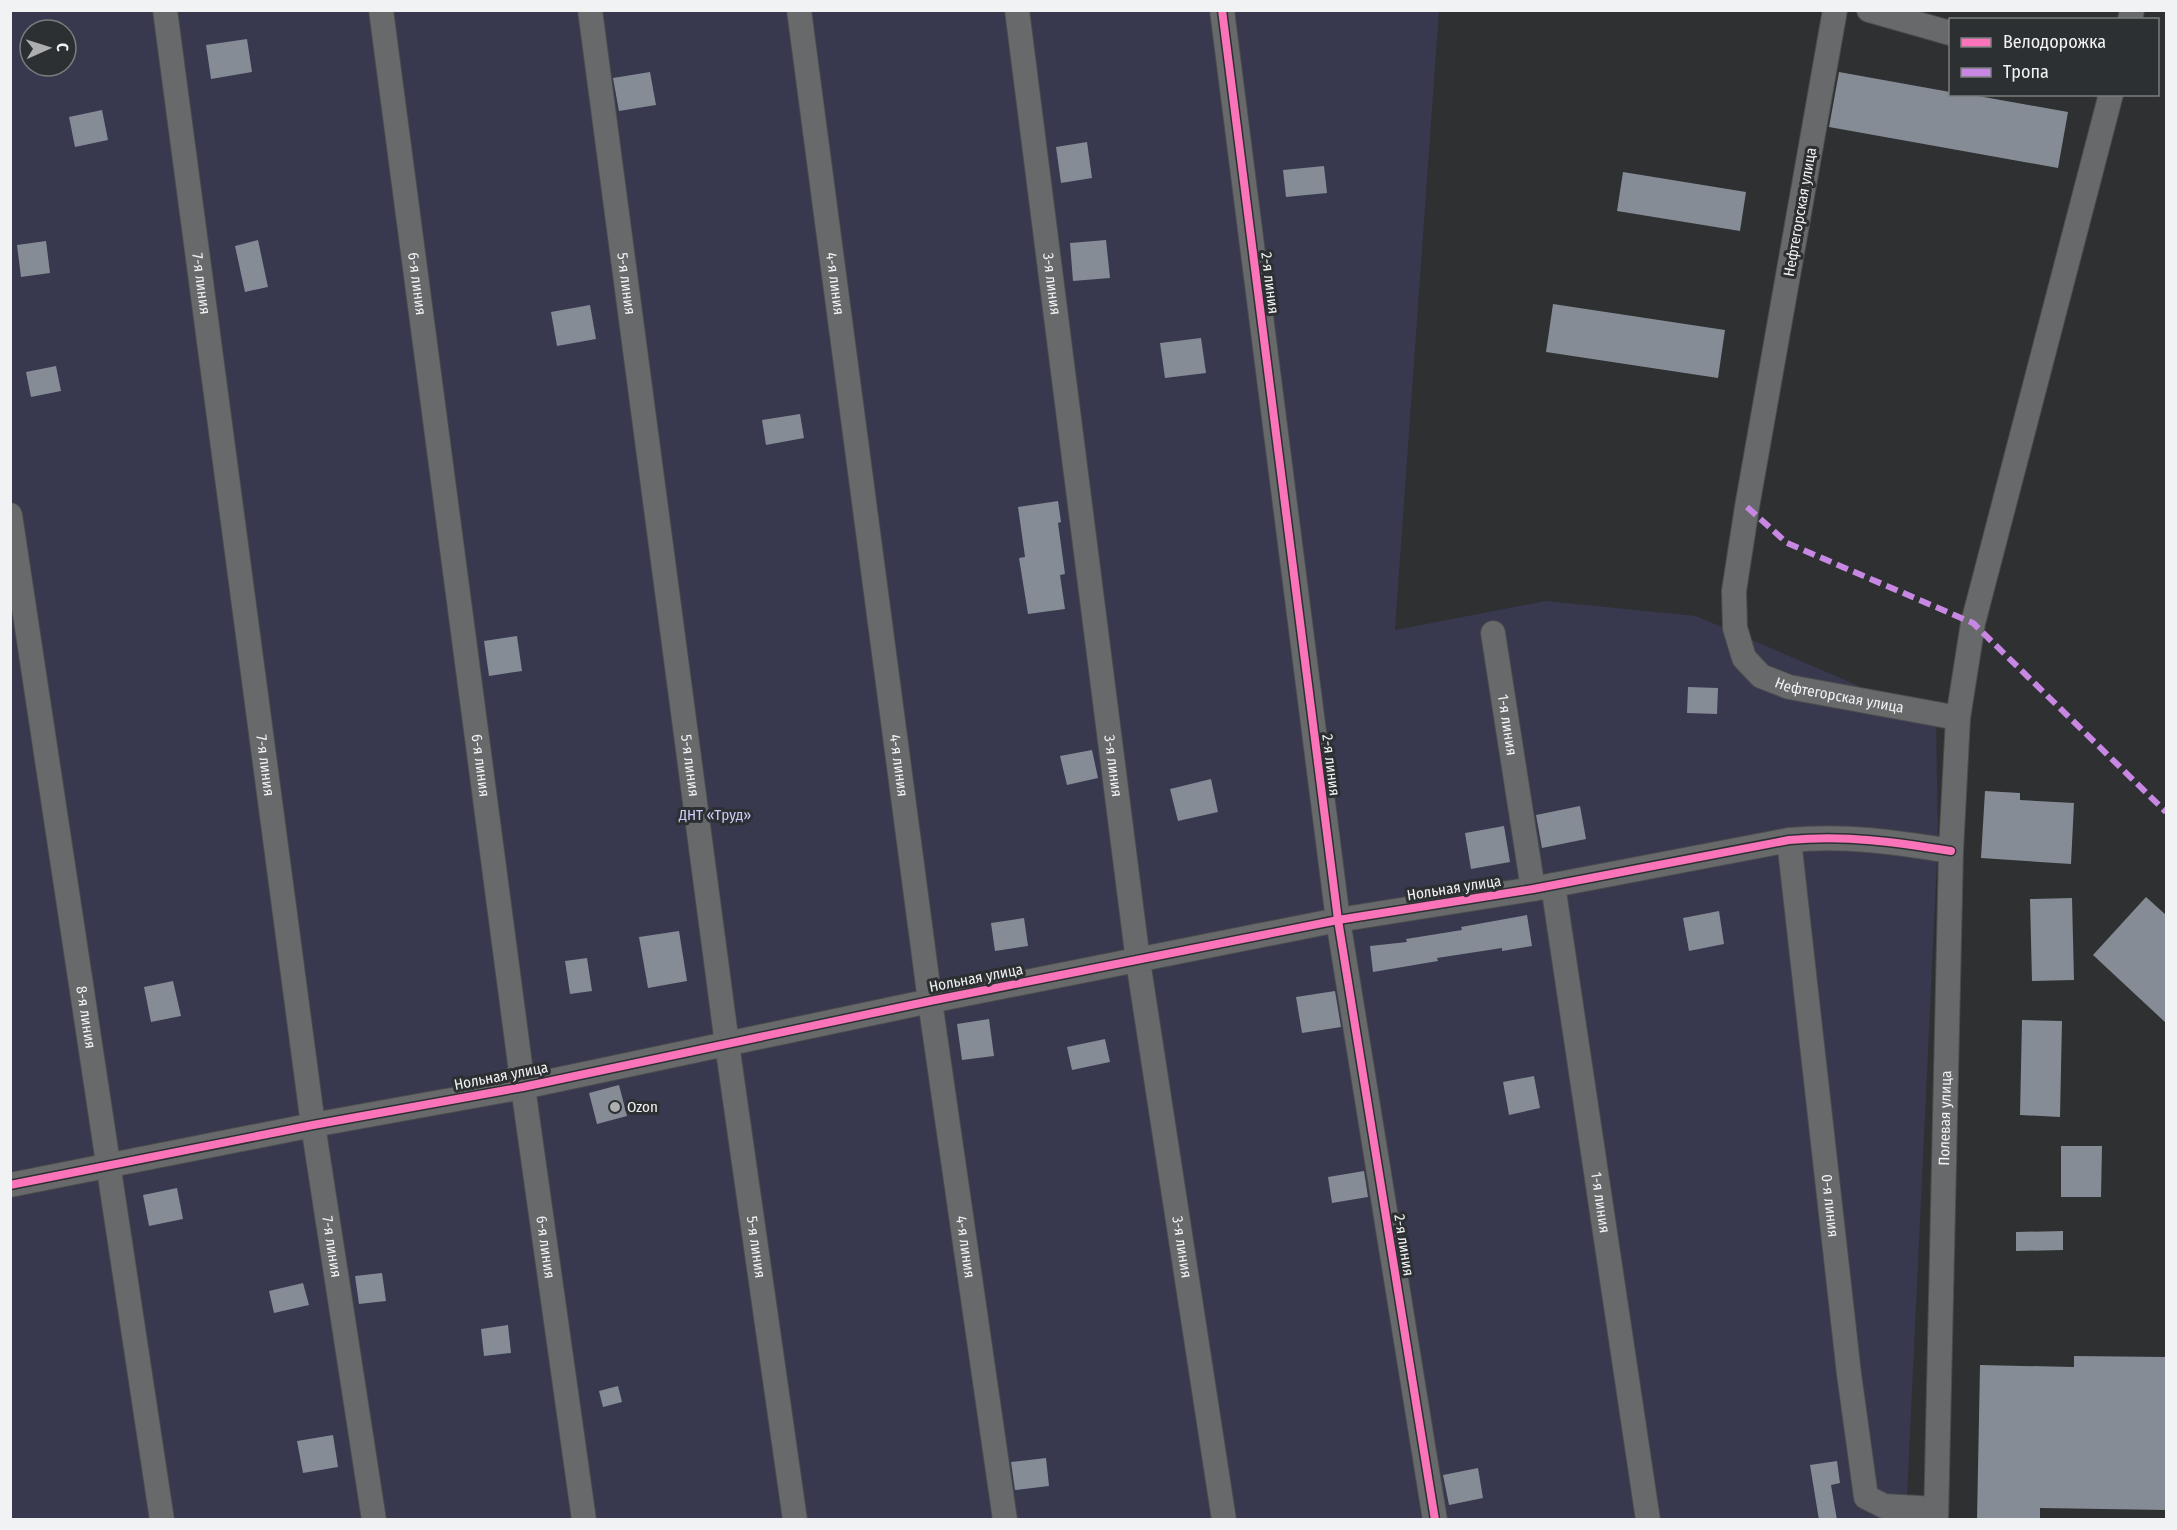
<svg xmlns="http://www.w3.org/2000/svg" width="2177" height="1530" viewBox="0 0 2177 1530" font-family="'Fira Sans Condensed',sans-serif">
<rect width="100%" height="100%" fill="#2e3031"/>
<path fill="#38384e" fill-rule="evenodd" d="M10,11h1429l-44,619 151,-29 150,15 240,103 2,121 -32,679h-1895zM30,30h36v36h-36z"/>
<g fill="#858c95">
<polygon points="247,39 252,72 211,79 206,45"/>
<polygon points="650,72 656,105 619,111 613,78"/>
<polygon points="1839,72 1950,92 1950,94 1967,94 2068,112 2058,168 1829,127"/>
<polygon points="102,110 108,140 75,147 69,117"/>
<polygon points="1087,142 1092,178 1061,183 1056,147"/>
<polygon points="1324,166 1327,193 1286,197 1283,170"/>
<polygon points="1623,172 1746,192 1740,231 1617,211"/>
<polygon points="258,240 268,287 245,292 235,246"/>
<polygon points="1106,240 1110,278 1073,281 1070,243"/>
<polygon points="46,241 50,273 21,277 17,245"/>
<polygon points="1553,304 1725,330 1718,378 1546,352"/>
<polygon points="590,305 596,339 557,346 551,312"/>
<polygon points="1201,338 1206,373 1165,378 1160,343"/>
<polygon points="56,366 61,391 31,397 26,372"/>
<polygon points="800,414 804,438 766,445 762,420"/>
<polygon points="1058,501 1061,522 1058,523 1065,574 1060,575 1065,609 1028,614 1019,558 1025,557 1018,507"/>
<polygon points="517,636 522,671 489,676 484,641"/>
<polygon points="1688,687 1718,688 1717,714 1687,713"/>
<polygon points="1092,750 1098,778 1067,785 1060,756"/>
<polygon points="1211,779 1218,812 1178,821 1170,789"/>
<polygon points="1985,791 2020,793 2020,800 2074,803 2071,864 1981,858"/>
<polygon points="1580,806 1586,839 1542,848 1536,815"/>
<polygon points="1504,826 1510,862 1471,869 1465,833"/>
<polygon points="2146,897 2166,915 2166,1023 2093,955"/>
<polygon points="2072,898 2074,980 2032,981 2030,899"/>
<polygon points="1719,911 1724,944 1689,951 1683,918"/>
<polygon points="1527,915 1532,946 1502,951 1502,948 1437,958 1438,961 1373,972 1370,946 1407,942 1406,939 1462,930 1461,927"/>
<polygon points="1024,918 1028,946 995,951 991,923"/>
<polygon points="679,931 687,981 648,988 639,937"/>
<polygon points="587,958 592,991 570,994 565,961"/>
<polygon points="173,981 181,1016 151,1022 144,987"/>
<polygon points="1335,991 1341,1027 1302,1033 1296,997"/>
<polygon points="989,1019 994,1056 962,1060 957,1024"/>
<polygon points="2022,1020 2062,1021 2060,1117 2020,1115"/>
<polygon points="1105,1039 1110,1062 1072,1070 1067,1047"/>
<polygon points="1534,1076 1540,1108 1509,1115 1503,1082"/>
<polygon points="619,1085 627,1116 597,1124 589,1093"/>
<polygon points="2061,1146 2102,1146 2101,1197 2061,1197"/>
<polygon points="1364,1171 1368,1197 1332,1203 1328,1177"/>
<polygon points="177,1188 183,1219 149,1226 143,1195"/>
<polygon points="2063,1231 2063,1250 2016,1251 2016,1232"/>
<polygon points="382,1273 386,1301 359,1304 355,1276"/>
<polygon points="303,1283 309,1305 274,1313 269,1291"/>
<polygon points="508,1325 511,1353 484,1356 481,1329"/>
<polygon points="2074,1356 2166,1357 2166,1510 2040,1508 2040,1520 1977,1520 1980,1365 2074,1367"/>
<polygon points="618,1386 622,1402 603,1407 599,1391"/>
<polygon points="333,1435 338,1467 303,1473 297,1441"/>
<polygon points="1046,1458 1049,1486 1015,1490 1011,1462"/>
<polygon points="1837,1461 1840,1483 1831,1485 1837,1520 1819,1520 1810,1465"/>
<polygon points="1478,1468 1483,1498 1449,1505 1443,1475"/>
</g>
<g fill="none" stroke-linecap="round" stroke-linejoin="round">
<defs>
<g id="minor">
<path id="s1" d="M165,10l148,1115 61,395"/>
<path id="s2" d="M381,10l142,1077 61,433"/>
<path id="s3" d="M590,10l137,1034 68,476"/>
<path id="s4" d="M799,10l131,991 75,519"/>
<path id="s5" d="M1017,10l121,951 86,559"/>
<polyline points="1222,10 1338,920 1435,1520"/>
<path id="s6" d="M1835,10l-88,497 -13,84 1,37 9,30 17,18 28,11 169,31"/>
<polyline points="1869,10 1950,33"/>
<polyline points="2130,20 2132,10"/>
<path id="s7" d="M10,515l152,1005"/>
<path id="s8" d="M1493,633l40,256"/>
<path id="s9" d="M1789,840l60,534 17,123 18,9 52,3"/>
<path id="s10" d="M1553,885l95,635"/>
<path d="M10,1185l303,-60 210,-38 407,-86 408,-81 195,-31 256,-49c59,-5 105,2 162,11"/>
<path id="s11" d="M1936,1520l15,-669 7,-133 15,-95 138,-529"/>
</g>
</defs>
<use href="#minor" stroke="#4a4c4d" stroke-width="26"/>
<use href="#minor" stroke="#68696a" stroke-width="24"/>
<polyline stroke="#c787e3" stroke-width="6" stroke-dasharray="12 6" stroke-linecap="butt" points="1747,507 1787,543 1973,623 2166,812"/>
<defs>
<g id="cycleway">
<polyline points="1222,10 1338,920 1435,1520"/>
<path d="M10,1185l303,-60 210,-38 407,-86 408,-81 195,-31 256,-49c59,-5 105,2 162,11"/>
</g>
</defs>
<use href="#cycleway" stroke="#2d3032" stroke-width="11"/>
<use href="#cycleway" stroke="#fb73b8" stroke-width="8"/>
</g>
<circle fill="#acaeaf" stroke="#2d3032" stroke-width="2" cx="615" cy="1107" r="6"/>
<g text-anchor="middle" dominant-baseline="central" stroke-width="6" stroke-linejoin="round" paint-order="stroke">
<g font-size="15" fill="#f0f2f3" stroke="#2d3032">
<text transform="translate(1800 212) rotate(-80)">Нефтегорская улица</text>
<text stroke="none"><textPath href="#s2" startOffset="276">6-я линия</textPath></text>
<text transform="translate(1270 283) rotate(83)">2-я линия</text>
<text stroke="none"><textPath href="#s1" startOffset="276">7-я линия</textPath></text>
<text stroke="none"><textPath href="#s3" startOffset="276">5-я линия</textPath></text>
<text stroke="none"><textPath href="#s4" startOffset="276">4-я линия</textPath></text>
<text stroke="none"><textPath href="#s5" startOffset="276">3-я линия</textPath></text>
<text stroke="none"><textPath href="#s6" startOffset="764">Нефтегорская улица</textPath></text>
<text stroke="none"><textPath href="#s8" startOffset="93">1-я линия</textPath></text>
<text stroke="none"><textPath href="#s2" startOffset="762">6-я линия</textPath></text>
<text stroke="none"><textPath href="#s3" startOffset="762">5-я линия</textPath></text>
<text stroke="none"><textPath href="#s4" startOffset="762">4-я линия</textPath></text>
<text transform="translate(1331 765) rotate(83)">2-я линия</text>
<text stroke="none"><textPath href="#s1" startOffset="762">7-я линия</textPath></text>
<text stroke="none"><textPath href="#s5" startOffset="762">3-я линия</textPath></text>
<text transform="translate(1454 888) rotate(-9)">Нольная улица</text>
<text transform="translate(976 978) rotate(-11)">Нольная улица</text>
<text stroke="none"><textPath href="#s7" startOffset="508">8-я линия</textPath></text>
<text transform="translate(501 1076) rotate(-11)">Нольная улица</text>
<text stroke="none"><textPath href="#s11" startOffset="402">Полевая улица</textPath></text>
<text stroke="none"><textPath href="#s10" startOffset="321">1-я линия</textPath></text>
<text stroke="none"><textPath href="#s9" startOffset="368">0-я линия</textPath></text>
<text transform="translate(1404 1245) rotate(81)">2-я линия</text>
<text stroke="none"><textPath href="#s1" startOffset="1248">7-я линия</textPath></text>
<text stroke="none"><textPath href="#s2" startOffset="1248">6-я линия</textPath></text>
<text stroke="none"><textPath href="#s3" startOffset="1248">5-я линия</textPath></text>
<text stroke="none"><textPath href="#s4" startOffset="1248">4-я линия</textPath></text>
<text stroke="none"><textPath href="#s5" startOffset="1248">3-я линия</textPath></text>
</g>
<g font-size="15" fill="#cbcdf8" stroke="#2d3032">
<text x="715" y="815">ДНТ «Труд»</text>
</g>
<g font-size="15" fill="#f0f2f3" stroke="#2d3032" text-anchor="start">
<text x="627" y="1107">Ozon</text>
</g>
</g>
<rect width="2177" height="1530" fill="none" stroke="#f0f2f3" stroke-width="24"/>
<rect x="1949" y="18" width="210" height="78" fill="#2d3032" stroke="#7b7e7f" stroke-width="1.5"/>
<rect x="1961" y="38" width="30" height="9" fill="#fb73b8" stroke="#7b7e7f" stroke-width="1.5"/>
<text x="2003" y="48" font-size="18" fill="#f0f2f3">Велодорожка</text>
<rect x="1961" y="68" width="30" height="9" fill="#c787e3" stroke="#7b7e7f" stroke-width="1.5"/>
<text x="2003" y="78" font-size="18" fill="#f0f2f3">Тропа</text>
<g transform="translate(48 48) rotate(87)"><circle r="28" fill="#2d3032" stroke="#7b7e7f" stroke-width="1.5"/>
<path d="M0-4.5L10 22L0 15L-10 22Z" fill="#acaeaf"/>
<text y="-9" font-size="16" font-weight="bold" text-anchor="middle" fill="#f0f2f3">С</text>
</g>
</svg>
